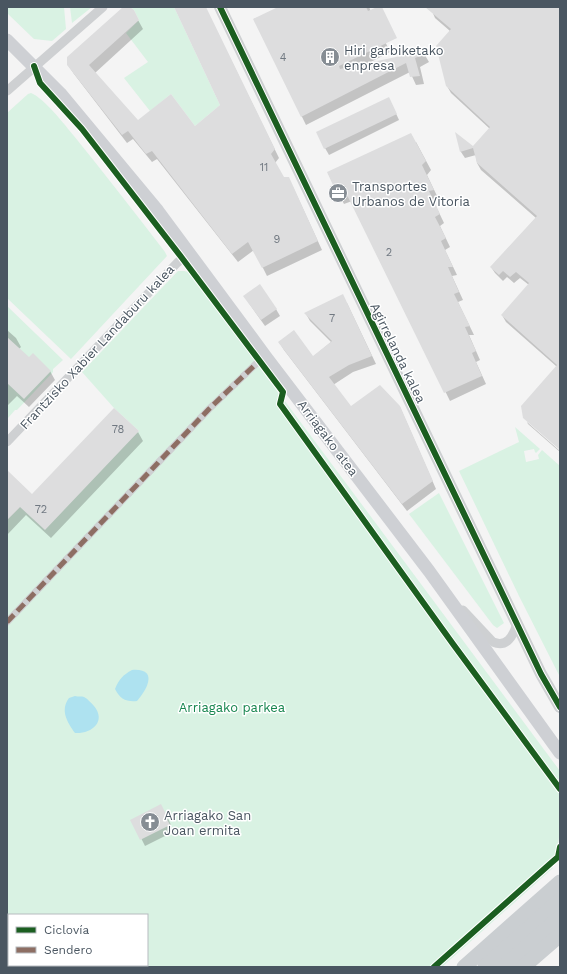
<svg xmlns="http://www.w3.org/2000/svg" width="567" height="974" viewBox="0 0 567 974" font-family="'Work Sans',sans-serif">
<rect width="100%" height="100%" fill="#f4f4f4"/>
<g fill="#d9f2e3" fill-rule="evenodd">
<polygon points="7,7 64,7 66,29 52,41 34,39 7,13"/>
<polygon points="70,7 92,7 72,23"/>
<polygon points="130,7 174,7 220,105 195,126 171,94 150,111 124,78 148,62 126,33 139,20 134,10"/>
<path d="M31,93c13,5 34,32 43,43 31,38 61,77 91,116l2,4 -96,103 -64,-61v-185l21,-19z"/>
<path d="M178,271h6l5,1 371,499v7l-7,5c2,3 6,7 7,10 2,11 0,54 -5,63l-124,111h-424v-447l13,-13 119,-76 -25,-23 -32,-36zM9,915h138v50h-138z"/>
<polygon points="7,306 63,360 53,369 53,372 17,410 15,410 8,418 7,421"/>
<polygon points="515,427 540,449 536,453 535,452 534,449 524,451 526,462 539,459 538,455 542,450 560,466 560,677 519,596 459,471 519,442"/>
<polygon points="439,493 504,623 497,628 493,625 409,514"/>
<polygon points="551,866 553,868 442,967 437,967"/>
</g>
<g fill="#aee2f0">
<path d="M132,670c27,-2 15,20 5,31 -11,1 -17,-2 -22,-12 4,-10 8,-14 17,-19z"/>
<path d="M75,696c3,1 7,0 9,1 4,2 7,6 10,9 13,16 -3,28 -19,27 -8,-11 -15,-23 -6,-35z"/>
</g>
<g fill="#0003">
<polygon points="125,7 129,7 133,11 143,29 95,73 138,122 195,128 221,106 176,7 205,7 279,158 275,163 283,178 293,187 322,250 267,276 254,250 238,262 157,159 152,162 133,139 127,143 74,74 68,65"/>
<polygon points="281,7 369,7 390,52 367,64 423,52 429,62 420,67 424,84 416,85 410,72 306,125 254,19"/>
<polygon points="435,7 560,7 560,448 556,366 506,322 502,315 529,285 520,278 514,283 507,277 503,281 495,273 491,267 536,218 481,170 477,163 476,155 465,158 461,152 457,135 474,148 490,129 451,93 447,86 450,31 435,18 432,11"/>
<polygon points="392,105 399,120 329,155 325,148"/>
<polygon points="416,142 431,170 427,175 438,198 433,200 444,223 440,226 450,247 445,250 457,275 452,276 463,300 458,302 474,335 469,335 480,360 476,362 486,384 450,401 352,201 344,204 328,173"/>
<polygon points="248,302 276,309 280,316 265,326"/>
<polygon points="347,303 376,364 353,372 333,385 350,408 400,407 436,489 407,511 284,350 279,342 313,357 331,342 310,321 306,314"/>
<polygon points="7,330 16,338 21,347 19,349 29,359 50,371 55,380 29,407 17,396 7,406"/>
<polygon points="527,422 560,451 560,452 528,424"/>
<polygon points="138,432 143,441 51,538 26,515 7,535 7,472 32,496"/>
<polygon points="165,812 171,825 170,825 173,832 145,846 132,820"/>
</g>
<g fill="#ddddde">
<polygon points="123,7 130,7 134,10 139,20 89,65 138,120 171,94 195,126 220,105 174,7 206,7 275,149 271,154 284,177 289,177 318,241 262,268 248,242 232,254 152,151 146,154 128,131 122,135 67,65 67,57"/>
<polygon points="278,7 366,7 368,11 377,7 382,7 397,38 339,66 340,69 424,51 425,54 415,58 420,76 410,77 406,63 301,117 253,19"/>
<polygon points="425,7 560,7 560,450 523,418 521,406 557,365 501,315 529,283 516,272 510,277 503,271 499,275 490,267 537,216 477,163 473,148 460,152 455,132 473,146 490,127 446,86 436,46 451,29"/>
<polygon points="389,97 397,114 324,149 316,132"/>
<polygon points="411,133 426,161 422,165 434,190 429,191 440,214 435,217 446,238 441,241 453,267 448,267 459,292 454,294 470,326 465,327 476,351 472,353 482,376 444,393 346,193 338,196 327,172"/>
<polygon points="260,284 277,309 261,320 243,296"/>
<polygon points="343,294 372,356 349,365 329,377 351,406 380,385 400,406 433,481 402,504 278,342 294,330 313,356 332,341 304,313"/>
<polygon points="7,337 29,357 33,353 51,371 24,399 7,383"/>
<polygon points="114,408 139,431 45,530 20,507 7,520 7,470 32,494"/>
<polygon points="161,804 168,818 167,819 170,825 140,840 130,820"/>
</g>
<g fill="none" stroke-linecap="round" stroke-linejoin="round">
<polyline stroke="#ced0d2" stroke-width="7" points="7,622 209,409 259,361"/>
<g stroke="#ced0d2" stroke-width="9">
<polyline points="7,91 103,7"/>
<polyline points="7,442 177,263 189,253"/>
<path d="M463,610l30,32c14,6 20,-6 24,-18"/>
</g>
<polyline stroke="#ced0d2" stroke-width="12" points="220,7 517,624 541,674 560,707"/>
<polyline stroke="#ced0d4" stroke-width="13" points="7,40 60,93 158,211 266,357 429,571 560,753"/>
<g stroke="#caced1" stroke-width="15">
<polyline points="464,967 560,882"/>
<polyline points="485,967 560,900"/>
<polyline points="504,967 560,917"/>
<polyline points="523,967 560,935"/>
</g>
<polyline stroke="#8d6e63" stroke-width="5" stroke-dasharray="10 5" stroke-linecap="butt" points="7,622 209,409 259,361"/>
<defs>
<g id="cycleway">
<polyline points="220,7 517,624 541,674 560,707"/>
<polyline points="34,66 40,83 82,129 182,258 283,392 280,404 453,644 560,789"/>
<polyline points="434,967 551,863 558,857 560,847"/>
</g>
</defs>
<use href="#cycleway" stroke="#fff" stroke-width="8"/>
<use href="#cycleway" stroke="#1b5e20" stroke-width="6"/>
</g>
<defs>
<symbol id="building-disc" viewBox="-11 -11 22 22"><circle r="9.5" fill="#868d94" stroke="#fff"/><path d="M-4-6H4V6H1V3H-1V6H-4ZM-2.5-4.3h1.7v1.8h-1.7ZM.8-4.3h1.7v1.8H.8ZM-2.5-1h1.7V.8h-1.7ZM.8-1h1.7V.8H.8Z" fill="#fff"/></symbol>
<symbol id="office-disc" viewBox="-11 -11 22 22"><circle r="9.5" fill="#868d94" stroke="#fff"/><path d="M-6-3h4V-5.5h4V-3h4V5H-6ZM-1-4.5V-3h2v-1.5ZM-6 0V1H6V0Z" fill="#fff"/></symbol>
<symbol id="church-disc" viewBox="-11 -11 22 22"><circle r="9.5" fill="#868d94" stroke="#fff"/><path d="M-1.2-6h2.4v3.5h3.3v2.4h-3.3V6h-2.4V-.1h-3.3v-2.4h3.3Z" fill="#fff"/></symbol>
</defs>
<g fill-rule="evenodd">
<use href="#building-disc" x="319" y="46" width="22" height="22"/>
<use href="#office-disc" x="327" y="182" width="22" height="22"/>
<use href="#church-disc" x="139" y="811" width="22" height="22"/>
</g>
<g text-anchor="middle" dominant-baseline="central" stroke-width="3" stroke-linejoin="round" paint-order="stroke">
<g font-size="11" fill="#707881">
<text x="283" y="57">4</text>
<text x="264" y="167">11</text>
<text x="277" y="239">9</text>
<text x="389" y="252">2</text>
<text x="332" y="318">7</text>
<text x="118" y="429">78</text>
<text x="41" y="509">72</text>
</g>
<g font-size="13" fill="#4a5661" stroke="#fff" text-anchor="start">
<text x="344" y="50">Hiri garbiketako<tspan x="344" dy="15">enpresa</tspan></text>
<text x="352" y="186">Transportes<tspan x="352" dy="15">Urbanos de Vitoria</tspan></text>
<text x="164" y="815">Arriagako San<tspan x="164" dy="15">Joan ermita</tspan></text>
</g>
<g font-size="13" fill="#4a5661" stroke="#fff">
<text transform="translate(97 347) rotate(-47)">Frantzisko Xabier Landaburu kalea</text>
<text transform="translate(398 353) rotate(64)">Agirrelanda kalea</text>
<text transform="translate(328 438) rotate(53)">Arriagako atea</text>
</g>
<g font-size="13" fill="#17864f" stroke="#fff">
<text x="232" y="707">Arriagako parkea</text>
</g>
</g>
<rect width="567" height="974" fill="none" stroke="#4a5661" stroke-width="16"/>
<rect x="8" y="914" width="140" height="52" fill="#ffffff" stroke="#b7bbc0"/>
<rect x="16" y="927" width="20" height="6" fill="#1b5e20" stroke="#b7bbc0"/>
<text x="44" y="934" font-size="12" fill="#4a5661">Ciclovía</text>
<rect x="16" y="947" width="20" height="6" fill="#8d6e63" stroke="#b7bbc0"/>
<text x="44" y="954" font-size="12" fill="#4a5661">Sendero</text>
</svg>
